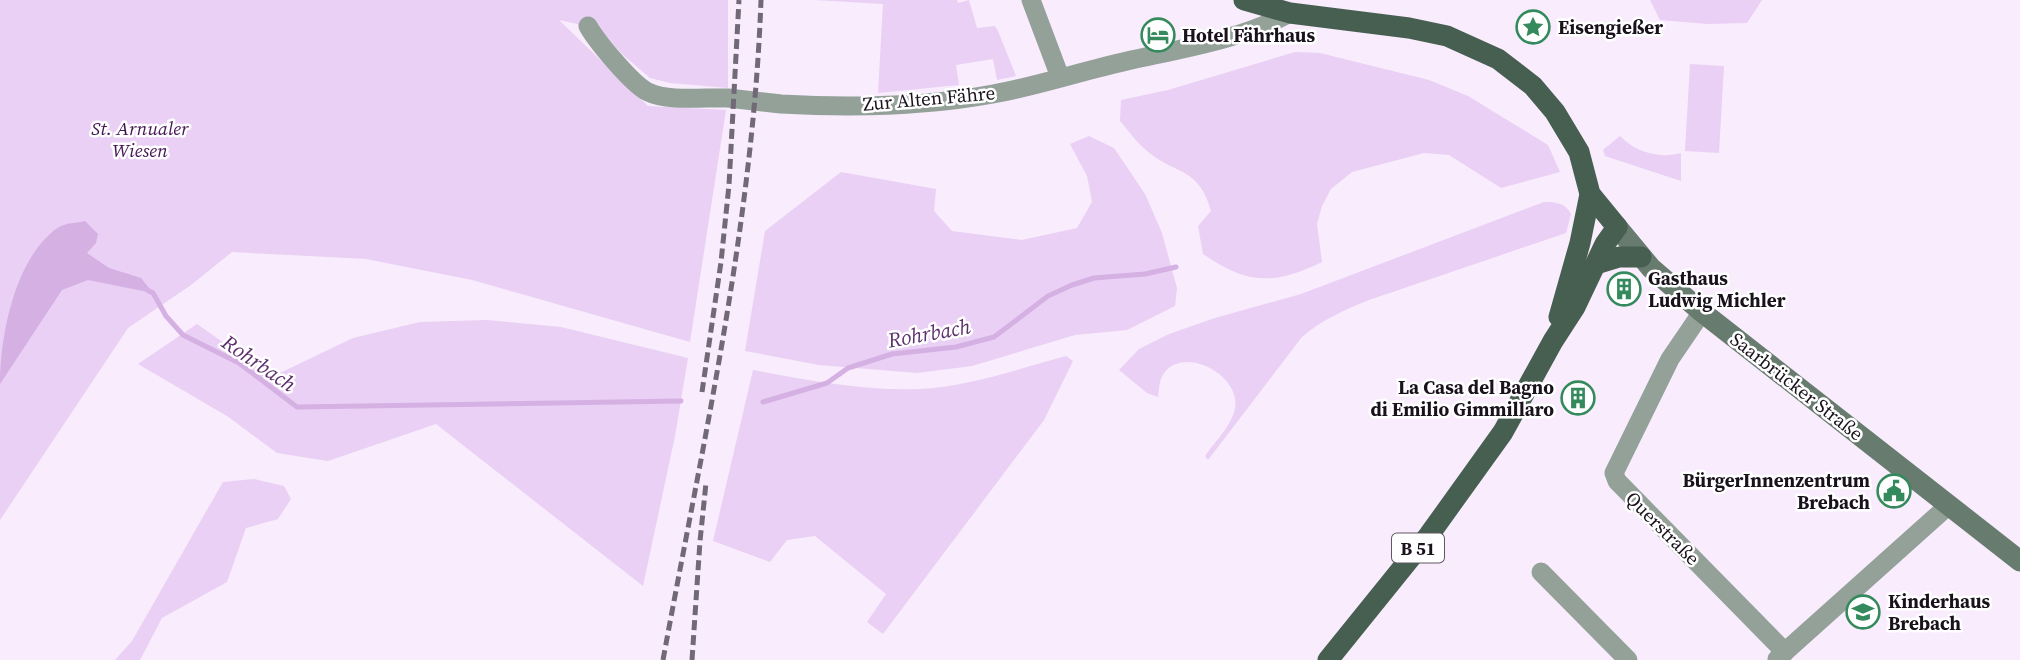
<svg xmlns="http://www.w3.org/2000/svg" width="2020" height="660" viewBox="0 0 2020 660" font-family="'Source Serif 4',serif">
<rect width="100%" height="100%" fill="#f8ecfd"/>
<g fill="#e9d0f4">
<polygon points="0,0 728,0 728,88 670,83 650,78 622,54 600,29 559,20 648,106 726,110 690,342 472,280 366,259 232,252 191,285 128,328 0,520"/>
<polygon points="815,0 957,0 958,3 969,0 977,28 995,26 998,31 1016,76 997,80 993,59 956,65 959,85 878,93 883,4"/>
<polygon points="1650,0 1762,0 1747,23 1708,24 1660,20"/>
<path d="M1295,52l25,1 109,27 39,16 80,49 12,27 -59,16 -52,-33 -25,-2 -72,19 -21,17 -9,17 -5,18 5,38c-48,23 -74,23 -119,-8l-5,-28 13,-15c-12,-45 -37,-36 -65,-61 -10,-8 -17,-19 -26,-29l1,-21 47,-10z"/>
<polygon points="1690,64 1724,66 1719,153 1685,151"/>
<polygon points="1089,136 1114,148 1145,194 1162,233 1177,288 1175,306 1127,330 1075,335 972,366 917,373 819,365 745,351 765,231 841,172 936,189 934,211 952,231 1022,240 1077,228 1092,202 1087,176 1070,144"/>
<path d="M1620,136c15,16 39,23 61,17v28l-76,-25 -2,-6z"/>
<path d="M1544,202c13,0 21,1 27,12l-5,19 -197,67c-24,10 -48,20 -67,37l-94,123 -3,-4c9,-13 23,-27 28,-41 16,-37 -51,-73 -70,-40 -4,6 -4,15 -5,22l-11,-4 -28,-23 20,-21 30,-15 46,-16 86,-24z"/>
<polygon points="487,320 561,327 688,358 675,436 643,586 436,424 328,461 277,453 227,416 138,364 197,324 264,371 282,372 353,338 420,322"/>
<path d="M1066,356l7,5 -29,59 -161,214 -16,-12 19,-28 -71,-58 -28,4 -17,22 -57,-21 40,-171c55,10 110,21 166,19 50,-2 99,-20 147,-33z"/>
<polygon points="254,479 284,486 291,499 278,519 246,528 227,582 162,618 140,660 115,660 132,641 223,482"/>
</g>
<path fill="#d5b0e3" d="M85,221l13,13 -2,9 -9,10 22,15 32,10 12,15 -65,-13 -26,10 -62,94c0,-48 15,-128 59,-157 6,-4 19,-4 26,-6z"/>
<g fill="none" stroke-linecap="round" stroke-linejoin="round">
<g stroke="#d5b0e3" stroke-width="5">
<polyline points="147,290 153,293 166,316 183,335 239,363 297,407 681,401"/>
<polyline points="763,402 827,383 848,368 892,354 956,347 994,337 1048,296 1072,285 1094,278 1145,274 1176,267"/>
</g>
<g stroke="#93a198" stroke-width="19">
<polyline points="1031,0 1060,77"/>
<path d="M588,26c9,16 45,59 60,66 20,10 58,5 80,6 17,2 35,4 53,6 70,4 142,3 212,-10 45,-8 89,-23 134,-33 53,-12 116,-22 163,-48"/>
<polyline points="1702,312 1670,359 1614,473 1617,481 1785,652"/>
<polyline points="1541,572 1628,660"/>
<polyline points="1777,659 1949,505"/>
</g>
<polyline stroke="#677b6e" stroke-width="21" points="1617,227 1651,268 1702,312 2020,561"/>
<g stroke="#475f50" stroke-width="21">
<polyline points="1244,0 1290,13 1409,28 1447,36 1498,59 1533,86 1555,112 1579,152 1590,194 1617,227"/>
<polyline points="1596,264 1619,257 1641,257"/>
<polyline points="1559,317 1580,243 1590,194"/>
<polyline points="1328,660 1429,535 1503,432 1553,341 1575,307 1605,244 1617,227"/>
</g>
<g stroke="#726976" stroke-width="5" stroke-dasharray="10 5" stroke-linecap="butt">
<polyline points="702,392 721,262 729,185 739,0"/>
<path d="M663,660c40,-218 90,-437 98,-660"/>
<polyline points="692,660 700,541 706,483"/>
</g>
</g>
<defs>
<symbol id="sight-ring" viewBox="-11 -11 22 22"><circle r="9.5" fill="#fff" stroke="#358a5d" stroke-width="1.5"/><path d="M0-6L1.8-2.2L6-1.7L2.9 1.2L3.7 5.4L0 3.3L-3.7 5.4L-2.9 1.2L-6-1.7L-1.8-2.2Z" fill="#358a5d"/></symbol>
<symbol id="hotel-ring" viewBox="-11 -11 22 22"><circle r="9.5" fill="#fff" stroke="#358a5d" stroke-width="1.5"/><path d="M-6-4.5h1.5V1H6V5H4.5V3h-9V5H-6ZM-4 0a1.8 1.8 0 1 1 3.6 0ZM.5 0V-2.5h3Q6-2.5 6 0Z" fill="#358a5d"/></symbol>
<symbol id="building-ring" viewBox="-11 -11 22 22"><circle r="9.5" fill="#fff" stroke="#358a5d" stroke-width="1.5"/><path d="M-4-6H4V6H1V3H-1V6H-4ZM-2.5-4.3h1.7v1.8h-1.7ZM.8-4.3h1.7v1.8H.8ZM-2.5-1h1.7V.8h-1.7ZM.8-1h1.7V.8H.8Z" fill="#358a5d"/></symbol>
<symbol id="civic-ring" viewBox="-11 -11 22 22"><circle r="9.5" fill="#fff" stroke="#358a5d" stroke-width="1.5"/><path d="M-.6-6.5H3V-4.5H.6V-3L4-1V1h2V6H-6V1h2V-1L-.6-3ZM-1.2 2.5V6h2.4V2.5Z" fill="#358a5d"/></symbol>
<symbol id="school-ring" viewBox="-11 -11 22 22"><circle r="9.5" fill="#fff" stroke="#358a5d" stroke-width="1.5"/><path d="M0-5L7-2L0 1L-7-2ZM-4 1L0 2.5L4 1V4Q0 6-4 4Z" fill="#358a5d"/></symbol>
</defs>
<g fill-rule="evenodd">
<use href="#sight-ring" x="1514" y="8" width="38" height="38"/>
<use href="#hotel-ring" x="1139" y="16" width="38" height="38"/>
<use href="#building-ring" x="1605" y="270" width="38" height="38"/>
<use href="#building-ring" x="1559" y="379" width="38" height="38"/>
<use href="#civic-ring" x="1875" y="472" width="38" height="38"/>
<use href="#school-ring" x="1844" y="593" width="38" height="38"/>
</g>
<g text-anchor="middle" dominant-baseline="central" stroke-width="5" stroke-linejoin="round" paint-order="stroke">
<rect fill="#fff" stroke="#5e5960" stroke-width="2" x="1392" y="533.5" width="52" height="29" rx="5"/>
<g font-size="18" font-weight="bold" fill="#19121c">
<text x="1418" y="548">B 51</text>
</g>
<g font-size="19" font-weight="bold" fill="#19121c" stroke="#fff" text-anchor="start">
<text x="1558" y="27">Eisengießer</text>
<text x="1182" y="35">Hotel Fährhaus</text>
<text x="1648" y="278">Gasthaus<tspan x="1648" dy="22">Ludwig Michler</tspan></text>
<text x="1554" y="387" text-anchor="end">La Casa del Bagno<tspan x="1554" dy="22">di Emilio Gimmillaro</tspan></text>
<text x="1870" y="480" text-anchor="end">BürgerInnenzentrum<tspan x="1870" dy="22">Brebach</tspan></text>
<text x="1888" y="601">Kinderhaus<tspan x="1888" dy="22">Brebach</tspan></text>
</g>
<g font-size="19" fill="#19121c" stroke="#fff">
<text transform="translate(929 98) rotate(-5)">Zur Alten Fähre</text>
<text transform="translate(1797 386) rotate(38)">Saarbrücker Straße</text>
<text transform="translate(1663 528) rotate(45)">Querstraße</text>
</g>
<g font-size="19" font-style="italic" fill="#431653" stroke="#fff">
<text x="140" y="128">St. Arnualer<tspan x="140" dy="22">Wiesen</tspan></text>
</g>
<g font-size="21" font-style="italic" fill="#5d306d" stroke="#fff">
<text transform="translate(929 333) rotate(-10)">Rohrbach</text>
<text transform="translate(259 363) rotate(34)">Rohrbach</text>
</g>
</g>
</svg>
